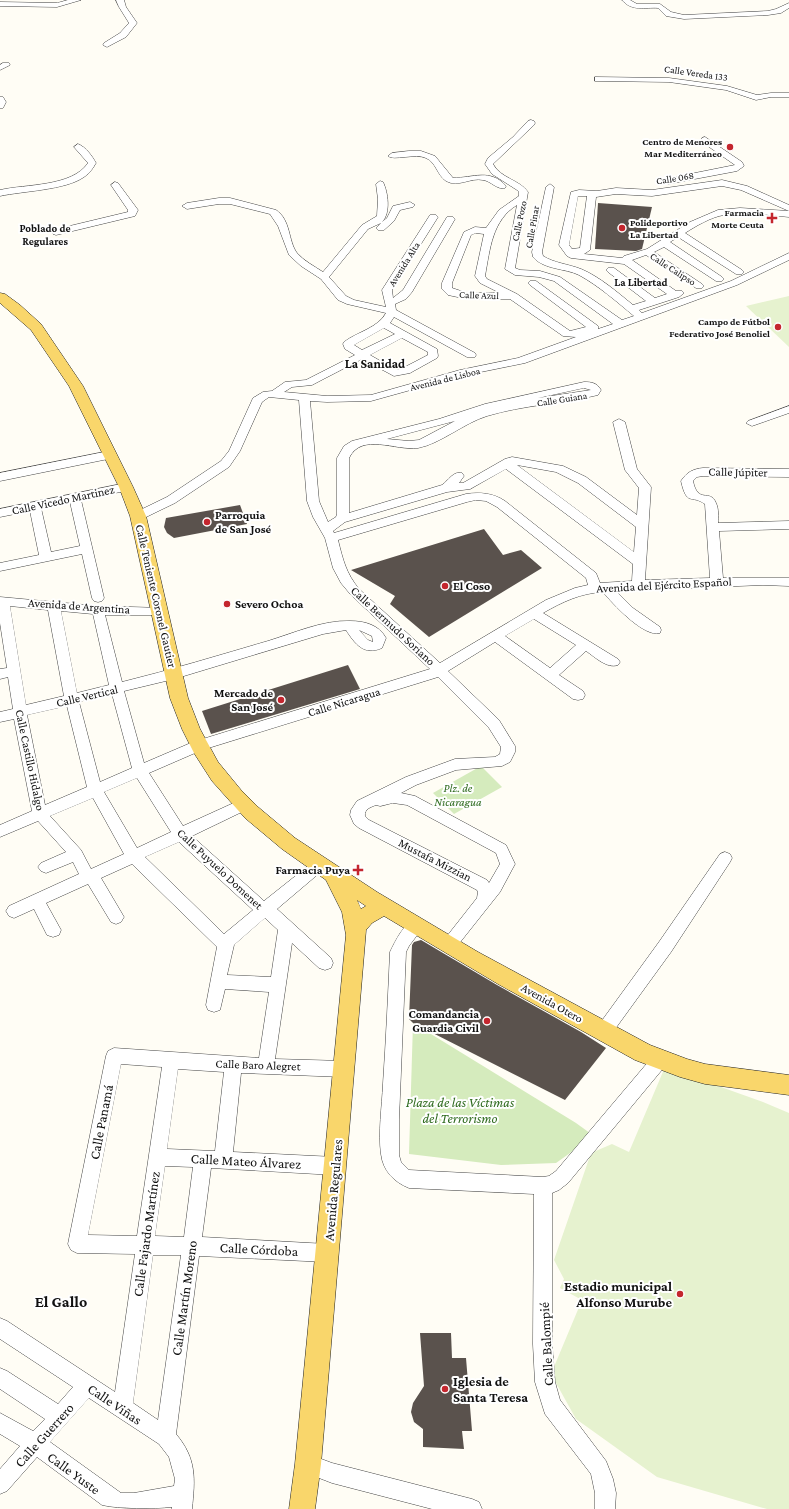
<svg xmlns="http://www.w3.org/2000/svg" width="789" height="1509" viewBox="0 0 789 1509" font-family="'Crimson Pro',serif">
<rect width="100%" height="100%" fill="#fffdf5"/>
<g fill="#d5ebbd">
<polygon points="481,766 502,787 454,814 433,793"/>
<polygon points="413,1023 576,1123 594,1136 556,1163 501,1165 409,1154"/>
</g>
<g fill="#e6f2cf">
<polygon points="789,296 789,347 746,306"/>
<polygon points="665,1067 763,1102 789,1113 789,1509 767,1509 657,1477 576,1419 551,1374 582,1300 560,1288 564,1279 554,1260 591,1153 612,1144 629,1152"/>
</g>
<g fill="#5a524d">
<polygon points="598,203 652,207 642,249 636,251 595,249"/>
<polygon points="240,505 247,524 174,538 167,533 164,527 166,518"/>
<polygon points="484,529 503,555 521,550 542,568 429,637 390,604 395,596 351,570"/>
<polygon points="348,665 360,689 211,734 202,711"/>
<polygon points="421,940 497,985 581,1032 606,1048 565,1100 413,1023 409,1019 412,945 414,942"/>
<polygon points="420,1333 451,1333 452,1358 466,1358 472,1431 462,1431 464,1449 423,1447 423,1429 414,1422 411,1412 413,1403 424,1386"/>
</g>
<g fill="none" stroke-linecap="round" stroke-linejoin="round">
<defs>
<g id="minor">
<polygon points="68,0 81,0 57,7 0,6 0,2 57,3"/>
<polygon points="116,0 124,0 126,7 137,23 126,37 107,47 103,45 104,43 120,33 129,23 119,7"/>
<path d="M622,0h8l7,4h23l11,8 13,3 84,-4 8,-2 13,-6v5l-8,5 -13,2 -84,4 -18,-3 -8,-8c-13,-1 -26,4 -36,-8z"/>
<polygon points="3,63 9,63 10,65 0,70 0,65"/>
<polygon points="595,77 669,78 727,86 757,95 771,93 789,93 789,97 771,97 756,100 726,90 669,82 598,81 595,81"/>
<polygon points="0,97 3,97 6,102 3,108 0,108"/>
<path d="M531,120l3,1 1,2 -1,2 -41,39c7,14 27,16 35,28l-13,76 5,2 20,1 20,6 62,43 12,-4c-17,-14 -35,-30 -55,-41 -14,-7 -35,-5 -46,-18l-1,-5 14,-65 4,-3 4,3 -12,65 1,4c11,7 25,8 38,13 19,8 36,23 52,36l13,-4 -38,-29 -2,-2 2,-2h6l41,30 12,-4 -43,-30 -53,-6 -4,-2 -8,-11 12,-53 8,-2 18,1 19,-3 36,2 70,-10 25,6 42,19v6l-48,-21 -19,-4 -70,10 -36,-2 -20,3 -6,53 -6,4 38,4 2,-2 23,-7 43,-27 28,-12 22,-2 49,3v6c-21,-2 -44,-6 -65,-2 -13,2 -28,11 -39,18l57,37 2,2 -2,2h-6l-58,-37 -8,5 52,35 2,2 -2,2h-6l-52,-34 -10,5 48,32 2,2 -2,2h-6l-50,-33 -14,5 44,31h6l2,2 -5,4 -40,13 3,3 89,-32 58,-28v7l-52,25 -212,78 -64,13 -90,25 -44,1 -17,-1 9,100 9,21 8,-5 1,-3v-56l7,-12 8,-5 87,-22 46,-15 99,-22c8,0 13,1 17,8l-3,5c-37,9 -75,10 -111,21 -23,7 -47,28 -69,32 -23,3 -56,-16 -69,10v55l93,-28c7,-5 11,-14 20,-12l2,3 -5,7h4l42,-24 7,-2 51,9 23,11 51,38 2,-27 -14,-18 -12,-48 6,-3 6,3 12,47 14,18 -6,93 65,-2 -5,-74c-14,-10 -18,3 -24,-23 6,-9 12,-12 22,-13l86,1v8l-86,-1 -6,1 -4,4c5,24 17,7 23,22 3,6 2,14 2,20l71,-2v8l-70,2 4,47h66v8l-26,-1 -147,6 17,17 27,19 1,3 -1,3c-16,5 -48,-30 -57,-41 -22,1 -41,10 -60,21l75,46 2,3 -2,3c-11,4 -23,-8 -32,-14l-27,24 24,16 2,4 -2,4 -5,1 -5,-1 -78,-57 -47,29 51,49 16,26v6l-5,10 -8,4 -46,4 -40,15 -15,8 14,3 91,49 9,19 -15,28 -46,58 -6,2 -6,-2 -2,-5 37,-47 1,-6 -1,-2 -118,-62 -5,-4 -4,-9 1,-5 6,-9 49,-24 49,-18 40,-2 5,-3 1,-7 -12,-19 -51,-51 -236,73 -53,23 34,53 55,-25 5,-2 5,2 2,4 -2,4 -56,27 72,65 49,-39 5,-2 5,2 2,4 -2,4 -46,39 54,49 2,5 -2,5 -6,2 -6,-2 -27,-25 -17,116 69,2 6,2 2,6 -2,6 -6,2 -103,-4 -8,79 102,5 6,3 3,6 -3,6 -6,3 -124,-7 -9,69 125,7 7,2 2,7 -2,7 -7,2 -128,-6 -23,178c21,25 19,45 16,75h-20v-2c-19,2 -53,2 -70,-2l-65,-48 -30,34 -7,3v-25l20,-23 -20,-12v-21l33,18 12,-12 -45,-30v-21l7,3 51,33 15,-17 -73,-48v-21l7,3 108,71 20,-138 -58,-1 -6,-3 -3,-6 38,-188 2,-5 6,-3 145,10 10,-66 -44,-3 -5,21 -6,2 -6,-2 -2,-5 11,-58 -85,-83 -31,14 23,39 -3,5 -5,2 -5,-2 -23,-38 -42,19 15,27 -2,5 -6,2 -6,-2 -13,-26 -20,9 -5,-2 -3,-5 3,-5 70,-32 -6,-12 -27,11 -5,-2 -3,-4 3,-4 25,-11 -28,-31 -38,16v-12l32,-14 -18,-92 -14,3v-10l13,-3 -5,-32 -8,2v-10l7,-1 -7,-45v-26l98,9 65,2 2,3 -2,3 -4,1h-54l17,67c49,-12 98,-27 146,-41 26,-8 55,-21 82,-20 15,0 29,4 36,17l-4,10c-18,8 -27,-4 -36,-18l-23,4 -149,45 -50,12 20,72 49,-21 237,-73 -79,-74 -10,-12 -8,-15 -8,-30 -12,-21 -6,-16 -8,-101 -30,-3 -7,5 -22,49 -11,16 -54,36 -33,16h-8l-2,-3 2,-3 33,-16 54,-36 8,-10 24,-53 10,-6 9,-1 13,-9 21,-2 49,-25 -10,-6 -2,-5 1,-2c13,-10 34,-14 42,-29l-39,-9 -9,-4 -17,-21 -20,-13 -12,-11 -11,-29 -8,-12 -40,-10h-11l-32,5 -5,-3 5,-3 32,-5h11l46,12c15,10 12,31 21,43 7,8 17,13 26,19l39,-47 15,-9 1,-17 -2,-15 4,-3 3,1c5,10 8,31 -1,40l5,-4 6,-12 17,-4 5,3 -2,2 -13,3 -6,11 -10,9h-6l-2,-2 5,-5 -13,6 -39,48 17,19 8,4 32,7 -4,-17 48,-75h6l2,2 -46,73 1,8 10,-8 44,-73h6l2,2 -43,73 -6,7 -11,5 1,6 79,43 1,2 -1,2h-8l-73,-40 -4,6 47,26 1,7 -1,2 -27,15 -16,3 -32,-17 -50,26 -20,2 -8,5 43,4 44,-1 89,-25 58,-12 58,-21 -13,-1 -53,-37h-43l-19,-4 -6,-6v-6l22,-51 11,-5 11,1 13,-18 20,-14v-4l-2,-2 -25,-16 -7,-10 3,-6 25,-21 15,-16zM578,196h9l-7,52 -8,1 -3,-4zM517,205l-12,64 10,6 24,2 15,4 59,43 -15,5v-3l-62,-45h-6l-2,2 2,2 56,42 -16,4 -53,-37 -30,-15 -2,-3c5,-27 7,-56 32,-71zM476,233l8,1 -9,42 5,7 20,10h-33l-15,-5v-5l19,-48zM384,328l11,6 -33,16 -8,-5zM402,338l26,14v3l-25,13 -7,2 -26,-15zM584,388l7,2 -53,8zM455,421l-36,19 -10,1 -22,-2zM517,465l39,7 22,11 58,44 -2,25zM506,469l127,95 -1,17 -32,2 -4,-10 -91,-72c-12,-8 -25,-9 -39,-7l-132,39 -1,-2 12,-9 102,-30 23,-3zM476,500l10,1 11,6 89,71 2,7 -13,3 -29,12 -106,63 -81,-74c-13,-16 -16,-29 -21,-49l129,-38zM10,606l38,4 16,86 -38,9zM61,611l32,3 16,71 -32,8zM534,619l42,26 -26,23 -45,-32zM359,630l13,6 1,6 -5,-2zM112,694l20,74 -32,14 -21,-80zM67,706l20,81 -42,18 -18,-90zM137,778l34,54 -34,16 -33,-56zM93,798l31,56 -33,15 -10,-19 -31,-34zM393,803l14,2 89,48 4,11 -11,19 -2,-3 -118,-60 -4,-4c-1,-7 6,-9 11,-11l4,1zM179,842l74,68 -29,24 -79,-77zM265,918l13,12 -7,47 -44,-2 7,-30zM121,1064l41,3 -25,169 -49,-1zM178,1069l46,3 -9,79 -48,-2zM165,1166l28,1 -9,70 -29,-1zM153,1255h28l-23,165 -25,-17zM89,1398l70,46 10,13 6,22 -1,7 -40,7h-13l-71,-51z"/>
<polygon points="705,137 742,162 744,166 737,171 668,184 665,183 664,181 665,179 735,165 702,142 701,140 702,138"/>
<path d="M78,144c8,3 14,12 18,19 -3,5 -6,10 -12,14 -18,13 -61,14 -84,19v-6c26,-6 72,-3 88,-27l-14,-16z"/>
<path d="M409,151h12l14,5 18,22c20,0 37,-10 53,8l-1,2c-8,2 -14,-7 -22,-8 -12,-3 -25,8 -37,1 -9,-6 -10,-19 -20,-23 -10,-5 -33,3 -38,-2l4,-3z"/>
<polygon points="115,182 118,183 138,210 135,216 56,235 53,234 51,232 53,230 128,212 128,210 111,185"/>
<polygon points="789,406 789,413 752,426 746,423 748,421"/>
<polygon points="109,451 113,452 115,455 113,458 0,481 0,473"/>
<path d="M126,483l4,1 2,3 -2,3 -49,10 23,98 -2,3 -4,1 -4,-1 -2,-3 -10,-44 -82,17v-8l39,-8 -9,-44 -30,6v-8zM70,502l10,44 -29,6 -10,-44z"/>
<polygon points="725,852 730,854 732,858 730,862 671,952 610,1036 604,1039 598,1036 596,1031 598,1026 659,942 720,854"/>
<path d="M416,919l5,2 3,5 -15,20 -3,6 -7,167v36l2,7 8,8 134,7 6,-1 7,-5 98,-116 6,-3 6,3 2,5 -2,5 -98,118 -9,7 -7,3v151l3,38 5,18 46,61 7,18 3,14 -1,16h-20v-16l-4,-19 -46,-60 -10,-32 -2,-38 1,-150 -125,-6c-15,-6 -26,-17 -28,-34 -3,-21 1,-48 2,-70 3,-44 5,-88 7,-132 6,-12 13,-28 26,-33z"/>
<polygon points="308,1454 332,1463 472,1499 479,1502 482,1509 432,1509 332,1483 301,1471 298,1464 301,1457"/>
</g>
<path id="major" d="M0,293l5,1 15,11 21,19 42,62 50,101 13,29 42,182 12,31 18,33 23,28 17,17 37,31 82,54 101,60 172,93 37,14 18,5 84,11v20l-84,-11 -25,-7 -45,-17 -137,-76 -114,-68 -12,7 -6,7 -45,534 -6,45h-26l6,-45 51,-529 -4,-23 -16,-32 -44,-31 -37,-31 -33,-37 -18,-28 -12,-24 -12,-31 -40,-182 -11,-29 -50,-101 -38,-56 -31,-27zM357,900l9,6 -5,3z"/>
</defs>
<use href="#minor" stroke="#444" stroke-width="1"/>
<use href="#major" stroke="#222" stroke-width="1"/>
<use href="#minor" fill="#fff" fill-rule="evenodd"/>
<use href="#major" fill="#f9d66b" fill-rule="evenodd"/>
</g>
<g fill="#c4262e" stroke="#fff" stroke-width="1.5">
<circle cx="730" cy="147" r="4"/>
<path d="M770 212h4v4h4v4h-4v4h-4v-4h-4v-4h4z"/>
<circle cx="622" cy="228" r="4"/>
<circle cx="778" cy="327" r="4"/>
<circle cx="207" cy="522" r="4"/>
<circle cx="445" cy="586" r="4"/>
<circle cx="227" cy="604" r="4"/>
<circle cx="281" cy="700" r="4"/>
<path d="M356 864h4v4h4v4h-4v4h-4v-4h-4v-4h4z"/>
<circle cx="487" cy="1021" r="4"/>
<circle cx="680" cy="1294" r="4"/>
<circle cx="445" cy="1389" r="4"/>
</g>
<g text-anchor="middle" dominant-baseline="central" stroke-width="4" stroke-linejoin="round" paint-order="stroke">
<g font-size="10" fill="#111" stroke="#fff">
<text transform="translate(696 73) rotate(8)">Calle Vereda 133</text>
<text transform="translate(675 178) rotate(-9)">Calle 068</text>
<text transform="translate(519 221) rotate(-78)">Calle Pozo</text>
<text transform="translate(532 227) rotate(-80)">Calle Pinar</text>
<text transform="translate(404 264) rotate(-58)">Avenida Alta</text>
<text transform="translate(673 269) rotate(33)">Calle Calipso</text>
<text transform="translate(479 295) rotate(2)">Calle Azul</text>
<text transform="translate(445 379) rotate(-14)">Avenida de Lisboa</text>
<text transform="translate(562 399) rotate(-9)">Calle Guiana</text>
</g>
<g font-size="10" font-weight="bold" fill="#111" stroke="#fff" text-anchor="end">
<text x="722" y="141">Centro de Menores<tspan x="722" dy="12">Mar Mediterráneo</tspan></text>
<text x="764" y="212">Farmacia<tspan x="764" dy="12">Morte Ceuta</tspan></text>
<text x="630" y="222" text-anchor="start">Polideportivo<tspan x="630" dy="12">La Libertad</tspan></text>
<text x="770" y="321">Campo de Fútbol<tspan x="770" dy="12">Federativo José Benoliel</tspan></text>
</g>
<g font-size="11" font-weight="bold" fill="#111" stroke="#fff">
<text x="45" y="228">Poblado de<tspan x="45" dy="13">Regulares</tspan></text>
<text x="641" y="282">La Libertad</text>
</g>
<g font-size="12" fill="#111" stroke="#fff">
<text transform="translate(738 472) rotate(1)">Calle Júpiter</text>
<text transform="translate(63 500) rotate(-12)">Calle Vicedo Martinez</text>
<text transform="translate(664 585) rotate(-3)">Avenida del Ejército Español</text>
<text transform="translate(156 596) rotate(77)">Calle Teniente Coronel Gautier</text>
<text transform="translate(79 606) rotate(4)">Avenida de Argentina</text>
<text transform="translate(393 626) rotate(43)">Calle Bermudo Soriano</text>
<text transform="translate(87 696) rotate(-13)">Calle Vertical</text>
<text transform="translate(344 702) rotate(-17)">Calle Nicaragua</text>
<text transform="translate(30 760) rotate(78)">Calle Castillo Hidalgo</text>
<text transform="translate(435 860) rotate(27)">Mustafa Mizzian</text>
<text transform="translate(220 869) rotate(43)">Calle Puyuelo Domenet</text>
<text transform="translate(552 1003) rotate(29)">Avenida Otero</text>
<text transform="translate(258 1065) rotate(2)">Calle Baro Alegret</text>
</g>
<g font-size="12" font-weight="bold" fill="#111" stroke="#fff" text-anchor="start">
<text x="215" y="515">Parroquia<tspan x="215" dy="14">de San José</tspan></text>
<text x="453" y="586">El Coso</text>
<text x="235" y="604">Severo Ochoa</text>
<text x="273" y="693" text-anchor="end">Mercado de<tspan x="273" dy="14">San José</tspan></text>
<text x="350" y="870" text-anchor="end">Farmacia Puya</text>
<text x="479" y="1014" text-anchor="end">Comandancia<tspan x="479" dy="14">Guardia Civil</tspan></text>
</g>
<g font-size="12" font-style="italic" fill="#2f6b1f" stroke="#fff">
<text x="458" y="788">Plz. de<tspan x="458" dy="14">Nicaragua</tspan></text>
</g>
<g font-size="13" font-weight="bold" fill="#111" stroke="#fff">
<text x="375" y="363">La Sanidad</text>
</g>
<g font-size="14" font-style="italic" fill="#2f6b1f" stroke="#fff">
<text x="460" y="1102">Plaza de las Víctimas<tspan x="460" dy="16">del Terrorismo</tspan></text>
</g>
<g font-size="14" fill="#111" stroke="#fff">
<text transform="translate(101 1122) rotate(-79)">Calle Panamá</text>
<text transform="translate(246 1161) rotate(3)">Calle Mateo Álvarez</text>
<text transform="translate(333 1190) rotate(-85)">Avenida Regulares</text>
<text transform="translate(146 1234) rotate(-82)">Calle Fajardo Martínez</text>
<text transform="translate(259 1249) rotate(3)">Calle Córdoba</text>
<text transform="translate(184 1298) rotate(-82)">Calle Martín Moreno</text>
<text transform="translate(546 1344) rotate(-93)">Calle Balompié</text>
<text transform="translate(115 1404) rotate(34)">Calle Viñas</text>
<text transform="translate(44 1435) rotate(-48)">Calle Guerrero</text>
<text transform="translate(74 1473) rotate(36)">Calle Yuste</text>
</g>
<g font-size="14" font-weight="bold" fill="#111" stroke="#fff" text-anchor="end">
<text x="672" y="1286">Estadio municipal<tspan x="672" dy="16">Alfonso Murube</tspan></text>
<text x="453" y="1381" text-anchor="start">Iglesia de<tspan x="453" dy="16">Santa Teresa</tspan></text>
</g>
<g font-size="16" font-weight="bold" fill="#111" stroke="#fff">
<text x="61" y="1301">El Gallo</text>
</g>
</g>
</svg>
